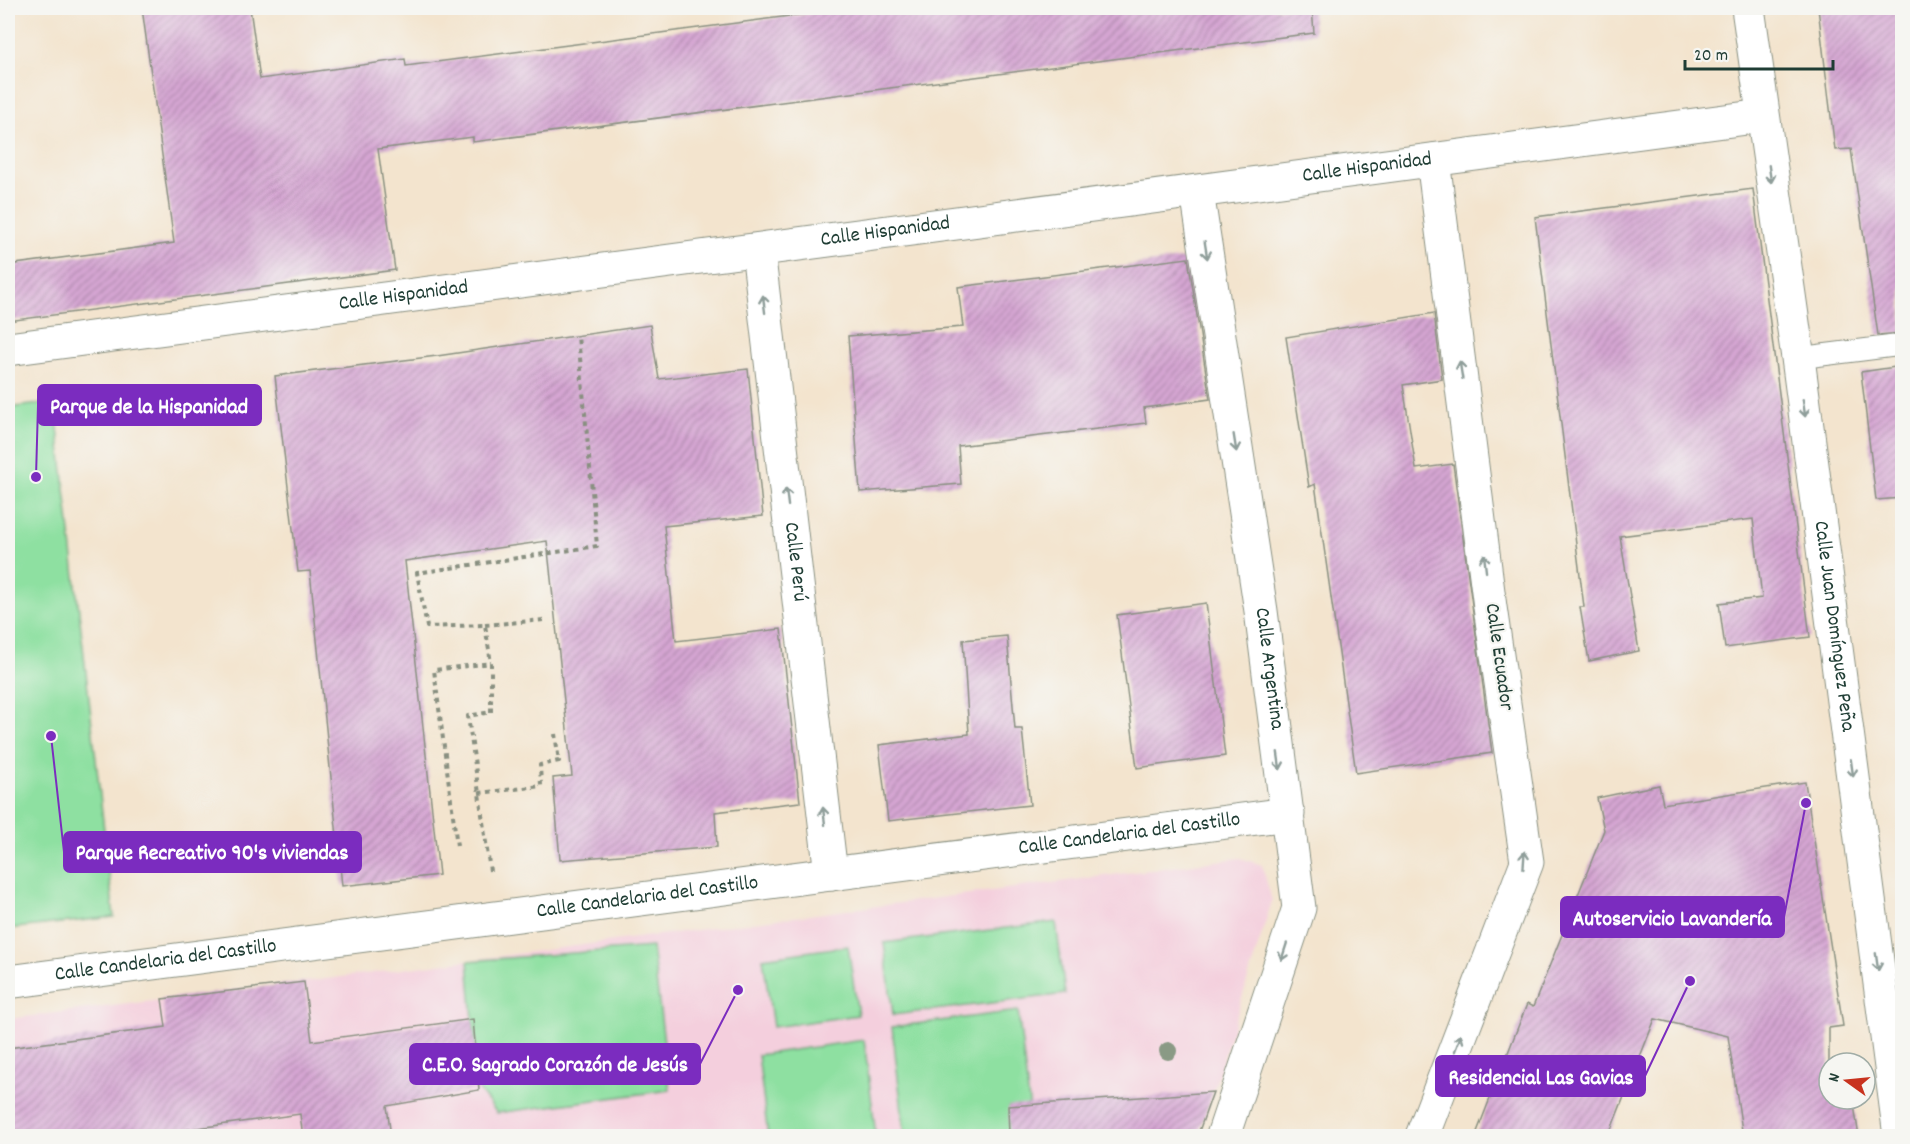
<svg xmlns="http://www.w3.org/2000/svg" width="1910" height="1144" viewBox="0 0 1910 1144" font-family="Dekko,sans-serif">
<defs>
<pattern id="building-hatch" width="6" height="6" patternUnits="userSpaceOnUse" patternTransform="scale(1.5)"><rect width="6" height="6" fill="#d6a6d3"/><path d="M-1 1l2-2M0 6l6-6M5 7l2-2" fill="none" stroke="#ad88ac"/></pattern>
</defs>
<rect width="100%" height="100%" fill="#f6f6f2"/>
<filter id="ink" filterUnits="userSpaceOnUse"><feTurbulence type="fractalNoise" baseFrequency=".0167" numOctaves="2"/><feDisplacementMap in="SourceGraphic" scale="12" xChannelSelector="R" yChannelSelector="G"/><feConvolveMatrix kernelMatrix="1 2 1 2 8 2 1 2 1" color-interpolation-filters="sRGB"/></filter>
<filter id="wash" filterUnits="userSpaceOnUse"><feTurbulence type="fractalNoise" baseFrequency=".008" numOctaves="4" result="noise"/><feDisplacementMap in="SourceGraphic" scale="24" xChannelSelector="R" yChannelSelector="G"/><feGaussianBlur stdDeviation="1.35" result="paint"/><feColorMatrix in="noise" values="0 0 0 0 0 0 0 0 0 0 0 0 0 0 0 0 0 1.4 0 .05"/><feComposite in="paint" operator="in"/></filter>
<g filter="url(#wash)">
<rect width="100%" height="100%" fill="#f3e4ce"/>
<polygon fill="#f4cfdd" points="1240,858 1262,865 1272,901 1213,1092 1197,1136 8,1136 8,1019 304,982"/>
<g fill="#8ee0a1" stroke="#568e6a" stroke-width="1.5">
<polygon points="55,402 114,917 8,929 8,408"/>
<polygon points="1056,922 1065,994 893,1015 884,943"/>
<polygon points="848,946 858,1015 773,1027 763,958"/>
<polygon points="652,947 670,1090 497,1113 479,1090 468,961"/>
<polygon points="1018,1011 1033,1136 905,1136 892,1027"/>
<polygon points="864,1040 876,1136 768,1136 758,1055"/>
</g>
<g id="blocks">
<g fill="url(#building-hatch)">
<polygon points="142,8 250,8 260,79 405,59 406,66 852,8 1312,8 1314,33 473,142 473,137 378,149 395,270 8,321 8,265 174,243"/>
<polygon points="1818,8 1902,8 1902,333 1878,335 1851,149 1835,150"/>
<polygon points="1753,189 1810,637 1725,648 1719,603 1762,598 1753,519 1620,536 1639,651 1589,661 1580,607 1584,607 1535,217"/>
<polygon points="1188,258 1210,399 1144,408 1146,423 958,446 961,484 860,492 848,336 963,327 958,287"/>
<polygon points="1434,313 1442,379 1403,385 1416,469 1453,464 1492,753 1356,773 1315,484 1309,487 1286,337"/>
<polygon points="650,325 659,379 748,369 763,516 664,526 676,641 781,629 800,802 715,812 717,847 560,860 553,778 572,776 547,541 405,561 439,875 342,886 310,571 298,572 275,376 437,356"/>
<polygon points="1902,366 1902,498 1876,500 1861,372"/>
<polygon points="1206,603 1225,756 1137,768 1117,615"/>
<polygon points="1007,636 1015,729 1022,729 1030,805 888,821 879,745 969,734 963,640"/>
<polygon points="1805,782 1843,1026 1829,1028 1829,1099 1853,1099 1859,1137 1743,1137 1728,1036 1655,1019 1608,1137 1475,1137 1527,1004 1533,1007 1604,830 1597,798 1659,785 1663,804"/>
<polygon points="304,982 312,1041 473,1019 479,1090 387,1106 391,1137 303,1137 300,1114 184,1130 185,1137 8,1137 8,1048 166,1027 162,999"/>
<polygon points="1213,1092 1197,1137 1009,1137 1008,1106"/>
</g>
</g>
</g>
<g filter="url(#ink)">
<use href="#blocks" fill-opacity="0" stroke="#899081" stroke-width="1.5"/>
<g fill="none" stroke-linecap="round" stroke-linejoin="round">
<defs>
<polyline id="service" points="1798,358 1902,345"/>
<g id="minor">
<path id="s1" d="M1748,8l50,350 102,778"/>
<path id="s2" d="M1197,192l64,419 38,297 -76,228"/>
<path id="s3" d="M758,250l73,624"/>
<path id="s4" d="M8,349l1754,-233"/>
<path id="s5" d="M8,982l1280,-168"/>
<polyline points="1422,1136 1527,862 1490,607 1433,160"/>
</g>
</defs>
<use href="#service" stroke="#899081" stroke-width="23"/>
<use href="#minor" stroke="#899081" stroke-width="35"/>
<g stroke="#899081" stroke-width="4" stroke-dasharray="4.5 4.5" stroke-linecap="butt">
<polyline points="485,625 544,620"/>
<polyline points="479,793 541,786 540,765 559,761 555,734"/>
<polyline points="457,846 434,670 491,663"/>
<polyline points="490,871 468,716 491,712 491,663 485,625 427,627 417,573 597,546 578,336"/>
</g>
<use href="#service" stroke="#fff" stroke-width="21"/>
<use href="#minor" stroke="#fff" stroke-width="33"/>
</g>
<circle fill="#8a9a85" cx="1168" cy="1051" r="9"/>
<defs><path id="oneway-shaft" d="M-6 0H5M1.5-3L5.5 0L1.5 3" fill="none" stroke-width="1.6" stroke-linecap="round" stroke-linejoin="round" transform="scale(1.5)"/></defs>
<g stroke="#8f9e9a">
<use href="#oneway-shaft" transform="translate(1770 174) rotate(82)"/>
<use href="#oneway-shaft" transform="translate(1206 250) rotate(81)"/>
<use href="#oneway-shaft" transform="translate(764 304) rotate(-97)"/>
<use href="#oneway-shaft" transform="translate(1461 370) rotate(-99)"/>
<use href="#oneway-shaft" transform="translate(1804 408) rotate(82)"/>
<use href="#oneway-shaft" transform="translate(1235 443) rotate(81)"/>
<use href="#oneway-shaft" transform="translate(787 497) rotate(-97)"/>
<use href="#oneway-shaft" transform="translate(1485 563) rotate(-97)"/>
<use href="#oneway-shaft" transform="translate(1279 761) rotate(82)"/>
<use href="#oneway-shaft" transform="translate(1852 768) rotate(82)"/>
<use href="#oneway-shaft" transform="translate(824 816) rotate(-97)"/>
<use href="#oneway-shaft" transform="translate(1524 860) rotate(-86)"/>
<use href="#oneway-shaft" transform="translate(1284 952) rotate(108)"/>
<use href="#oneway-shaft" transform="translate(1877 962) rotate(82)"/>
<use href="#oneway-shaft" transform="translate(1458 1043) rotate(-69)"/>
</g>
</g>
<g text-anchor="middle" dominant-baseline="central" stroke-width="4.5" stroke-linejoin="round" paint-order="stroke">
<g font-size="21" fill="#1f3d34" stroke="#f6f6f2">
<text stroke="none"><textPath href="#s4" startOffset="1371">Calle Hispanidad</textPath></text>
<text stroke="none"><textPath href="#s4" startOffset="885">Calle Hispanidad</textPath></text>
<text stroke="none"><textPath href="#s4" startOffset="399">Calle Hispanidad</textPath></text>
<text stroke="none"><textPath href="#s3" startOffset="314">Calle Perú</textPath></text>
<text stroke="none"><textPath href="#s1" startOffset="624">Calle Juan Domínguez Peña</textPath></text>
<text transform="translate(1498 657) rotate(82)">Calle Ecuador</text>
<text stroke="none"><textPath href="#s2" startOffset="482">Calle Argentina</textPath></text>
<text stroke="none"><textPath href="#s5" startOffset="1131">Calle Candelaria del Castillo</textPath></text>
<text stroke="none"><textPath href="#s5" startOffset="645">Calle Candelaria del Castillo</textPath></text>
<text stroke="none"><textPath href="#s5" startOffset="159">Calle Candelaria del Castillo</textPath></text>
</g>
</g>
<path fill="none" stroke="#7b2cbf" stroke-width="2" d="M36 477L38 405M51 736L64 852M1806 803L1784 917M738 990L700 1064M1690 981L1645 1076"/>
<g fill="#7b2cbf" stroke="#f6f6f2" stroke-width="2">
<circle cx="36" cy="477" r="6"/>
<circle cx="51" cy="736" r="6"/>
<circle cx="1806" cy="803" r="6"/>
<circle cx="738" cy="990" r="6"/>
<circle cx="1690" cy="981" r="6"/>
</g>
<g fill="#7b2cbf" stroke="#7b2cbf" stroke-width="2">
<rect x="38" y="385" width="223" height="40" rx="6"/>
<rect x="64" y="832" width="297" height="40" rx="6"/>
<rect x="1561" y="897" width="223" height="40" rx="6"/>
<rect x="410" y="1044" width="290" height="40" rx="6"/>
<rect x="1436" y="1056" width="209" height="40" rx="6"/>
</g>
<g font-size="22" text-anchor="middle" font-weight="bold" fill="#fff">
<text x="149" y="413">Parque de la Hispanidad</text>
<text x="212" y="859">Parque Recreativo 90's viviendas</text>
<text x="1672" y="925">Autoservicio Lavandería</text>
<text x="555" y="1071">C.E.O. Sagrado Corazón de Jesús</text>
<text x="1541" y="1084">Residencial Las Gavias</text>
</g>
<rect width="1910" height="1144" fill="none" stroke="#f6f6f2" stroke-width="30"/>
<g transform="translate(1847 1081) rotate(285)"><circle r="28" fill="#f6f6f2" stroke="#a0aca6" stroke-width="1.5"/>
<path d="M0-4.5L10 22L0 15L-10 22Z" fill="#c8321e"/>
<text y="-9" font-size="16" font-weight="bold" text-anchor="middle" fill="#1f3d34">N</text>
</g>
<path d="M1685 60v9h148v-9" fill="none" stroke="#1f3d34" stroke-width="3"/>
<text x="1694" y="60" font-size="18" fill="#1f3d34" stroke="#f6f6f2" stroke-width="4.5" paint-order="stroke">20 m</text>
</svg>
